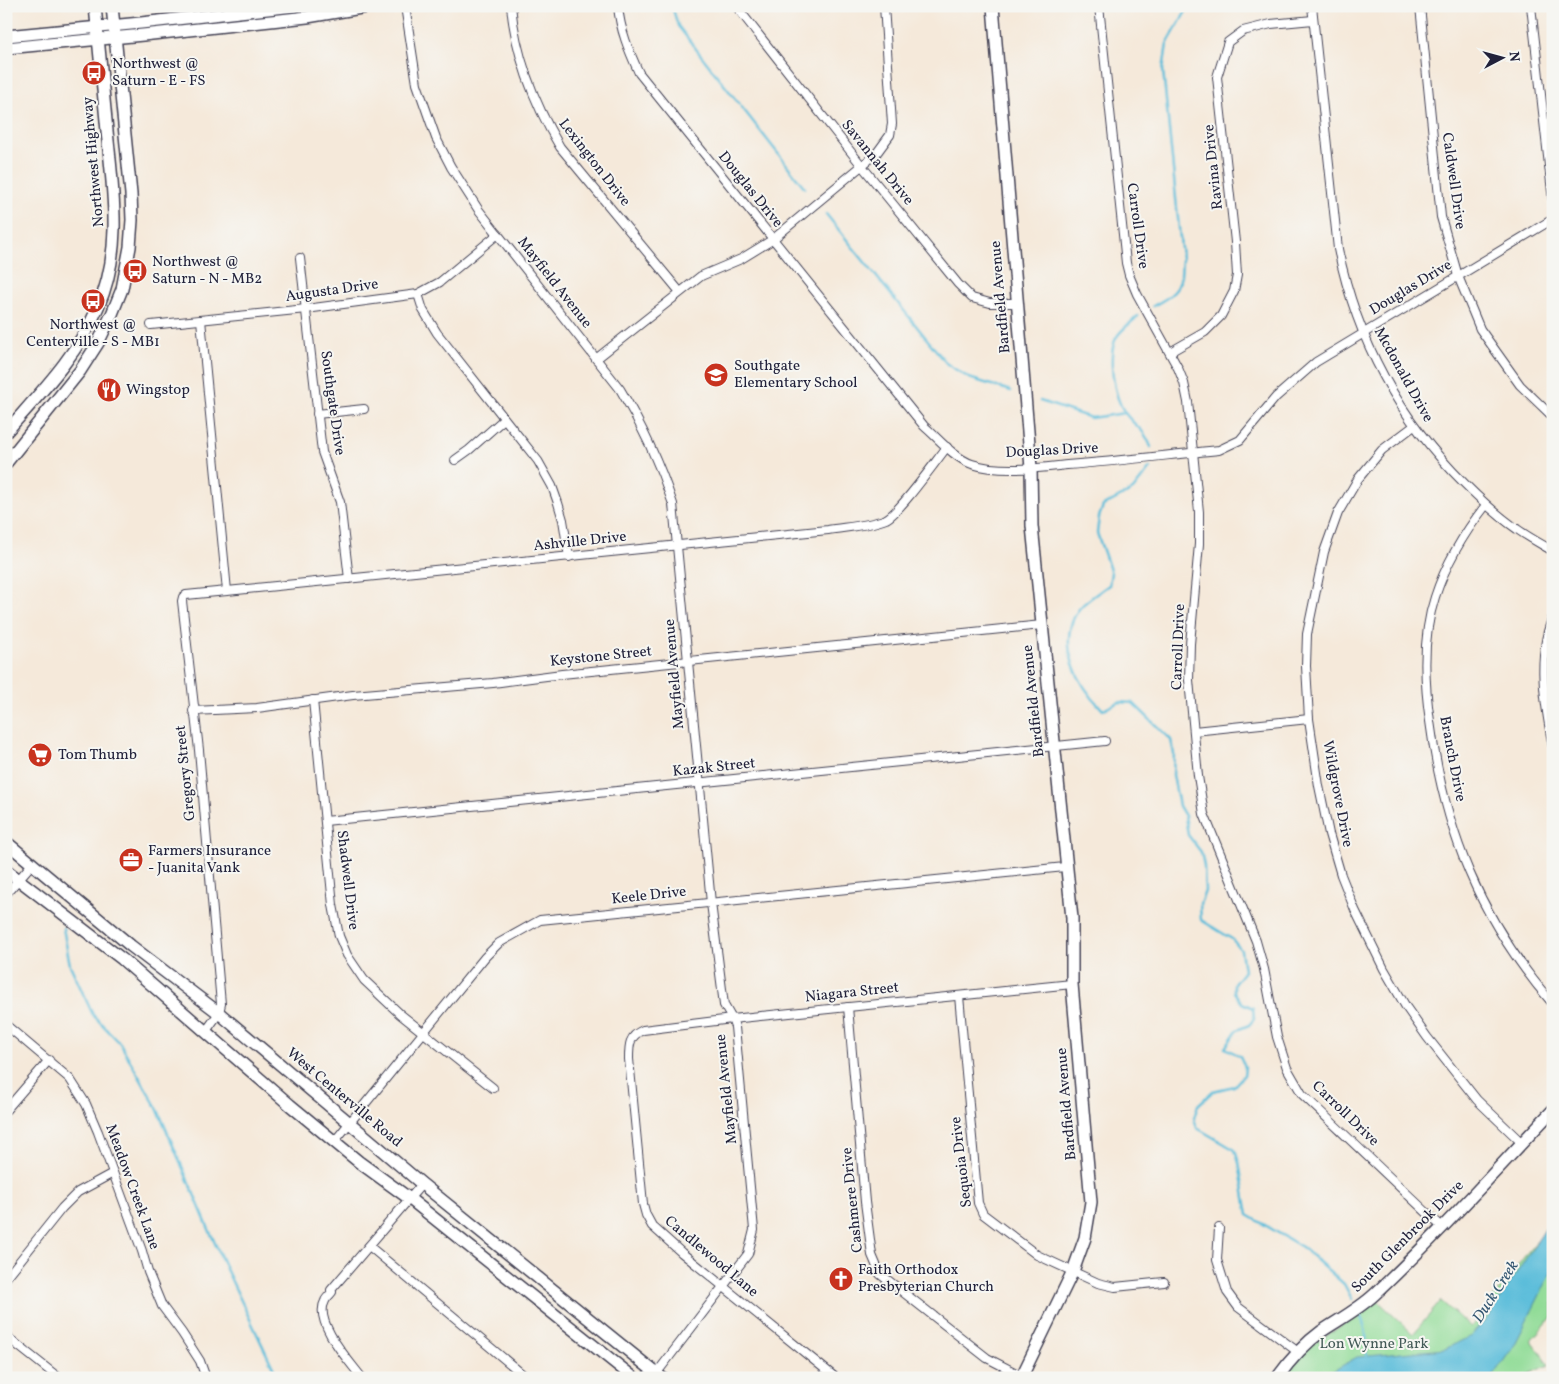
<svg xmlns="http://www.w3.org/2000/svg" width="1559" height="1384" viewBox="0 0 1559 1384" font-family="Vollkorn,serif">
<rect width="100%" height="100%" fill="#f6f6f2"/>
<filter id="ink" filterUnits="userSpaceOnUse"><feTurbulence type="fractalNoise" baseFrequency=".02" numOctaves="2"/><feDisplacementMap in="SourceGraphic" scale="10" xChannelSelector="R" yChannelSelector="G"/><feConvolveMatrix kernelMatrix="1 2 1 2 8 2 1 2 1" color-interpolation-filters="sRGB"/></filter>
<filter id="wash" filterUnits="userSpaceOnUse"><feTurbulence type="fractalNoise" baseFrequency=".0096" numOctaves="4" result="noise"/><feDisplacementMap in="SourceGraphic" scale="20" xChannelSelector="R" yChannelSelector="G"/><feGaussianBlur stdDeviation="1.12" result="paint"/><feColorMatrix in="noise" values="0 0 0 0 0 0 0 0 0 0 0 0 0 0 0 0 0 1.4 0 .05"/><feComposite in="paint" operator="in"/></filter>
<g filter="url(#wash)">
<rect width="100%" height="100%" fill="#f5e9da"/>
<polygon fill="#91dc97" stroke="#5a7f69" points="1553,1223 1553,1316 1531,1340 1549,1365 1521,1378 1284,1378 1300,1353 1378,1301 1413,1334 1441,1301 1471,1328 1530,1249"/>
<polygon fill="#5bbdda" stroke="#3e708a" points="1553,1220 1553,1269 1514,1346 1492,1377 1321,1378 1357,1357 1445,1349 1471,1336 1489,1316 1547,1226"/>
<g fill="none" stroke-linecap="round" stroke-linejoin="round">
<g stroke="#5bbdda" stroke-width="2.5">
<polyline points="672,6 678,26 805,188"/>
<polyline points="826,214 947,364 969,378 1011,391"/>
<path d="M1153,306c27,-15 28,-18 29,-48l-19,-188 4,-26 22,-38"/>
<path d="M1138,316c-7,7 -18,14 -22,22 -9,19 -2,59 9,75 10,14 19,15 26,34"/>
<polyline points="1040,401 1091,418 1125,413"/>
<path d="M1150,468l-17,22 -30,16 -4,11 -2,16 14,40 -2,12c-8,6 -24,16 -30,24 -24,34 -1,76 24,101l16,-8 14,1 38,37 3,14 -1,21 6,31 6,10 3,19 13,17 3,14 1,25 -5,13 1,16 31,19 9,11 3,21 -10,13v8l8,11 11,5 1,11 -5,6 -12,5 -12,18 15,8 5,11 -1,8 -10,11 -21,5 -15,14 -4,13 3,10 38,22 4,13 9,52 54,32 42,37 8,15"/>
<polyline points="63,928 70,965 93,1015 120,1043 157,1108 226,1269 278,1378"/>
<path d="M1360,1315c7,14 7,26 6,42"/>
</g>
</g>
</g>
<g filter="url(#ink)">
<g fill="none" stroke-linecap="round" stroke-linejoin="round">
<defs>
<g id="street">
<path d="M405,6l12,78 19,54 15,29 27,42 142,180c23,38 39,73 53,115l38,399 13,102 8,14 3,8 19,203 -6,24 -95,124"/>
<path d="M511,6c5,52 23,97 49,141l120,145"/>
<path d="M618,6c2,24 11,45 21,67l285,353c14,12 30,32 48,38 28,9 66,4 95,1 51,-4 101,-10 152,-15l21,-10 36,-43 40,-35 237,-143"/>
<polyline points="736,6 862,166 958,284 972,298 990,303 1017,303"/>
<polyline points="1099,6 1126,263 1129,275 1137,294 1178,368 1184,383 1188,402 1199,512 1199,544 1190,644 1189,680 1198,776 1204,814 1256,941 1264,969 1277,1037 1287,1068 1302,1094 1442,1227"/>
<path d="M1312,6l26,243c19,91 61,170 127,235 16,16 33,32 52,45 11,8 24,15 36,22"/>
<polyline points="1420,6 1441,217 1458,276 1480,329 1520,385 1553,417"/>
<polyline points="1531,6 1553,201"/>
<polyline points="300,258 322,452 340,502 349,579"/>
<polyline points="418,294 423,310 437,333 538,461 552,486 558,503 563,520 569,557"/>
<polyline points="201,320 227,591"/>
<polyline points="151,325 306,309 418,294 440,282 498,234"/>
<polyline points="1170,352 1205,332 1221,316 1234,291 1237,275 1235,242 1217,77 1228,42 1243,31 1271,24 1313,20"/>
<polyline points="596,359 701,276 741,259 772,240 876,154 890,135 892,124 884,6"/>
<polyline points="317,414 364,409"/>
<polyline points="1414,426 1382,450 1358,479 1338,513 1324,552 1307,634 1306,666 1309,719 1319,786 1329,834 1341,875 1355,910 1384,969 1406,1007 1427,1037 1477,1100 1522,1143"/>
<polyline points="455,460 469,450 504,419"/>
<path d="M1486,505c-22,28 -40,58 -51,92 -13,39 -11,84 -5,124 14,110 50,199 123,283"/>
<path d="M1553,617c-17,40 -8,88 0,130"/>
<polyline points="313,700 333,905 339,936 347,955 364,980 400,1014 493,1088"/>
<polyline points="193,711 257,708 353,695 493,683 562,674 1042,625"/>
<polyline points="1194,731 1309,719"/>
<polyline points="325,821 1105,741"/>
<polyline points="6,894 32,864"/>
<polyline points="959,996 978,1203 983,1214 1037,1255 1098,1283 1115,1287 1164,1282"/>
<polyline points="848,1007 865,1202 872,1255 880,1274 987,1358 1022,1376"/>
<polyline points="6,1025 70,1079 86,1104 98,1132 142,1251 148,1272 162,1306 182,1333 200,1361 206,1378"/>
<path d="M206,1031l13,-18 2,-9 -22,-254 -17,-149 1,-4 3,-2 41,-4 601,-61c18,-3 41,-4 58,-11 14,-7 49,-57 61,-72"/>
<polyline points="6,1110 49,1060"/>
<polyline points="334,1142 485,957 499,943 540,920 1065,867"/>
<polyline points="1219,1228 1217,1260 1227,1292 1238,1307 1298,1352"/>
<polyline points="369,1246 527,1378"/>
<polyline points="6,1278 62,1208 78,1192 113,1173"/>
<polyline points="6,1336 59,1378"/>
<path d="M362,1378c-12,-16 -49,-56 -37,-77 1,-3 5,-6 7,-9l-1,-2 91,-106"/>
<path d="M836,1378l-154,-125 -30,-27 -6,-11 -3,-11 -14,-145c0,-14 0,-23 14,-29l89,-11 340,-35"/>
</g>
<g id="secondary">
<polyline points="993,6 1031,468 1032,526 1072,918 1072,984 1091,1202 1085,1238 1073,1271 1021,1378"/>
<polyline points="6,36 141,23 294,6"/>
<polyline points="6,48 143,35 307,17 373,6"/>
<path d="M6,432c34,-39 71,-76 92,-125 25,-57 15,-116 9,-176 -4,-42 -8,-83 -12,-125"/>
<polyline points="6,463 80,371 98,343 112,314 122,289 130,247 132,220 131,194 112,6"/>
<polyline points="6,842 131,946 219,1013 422,1184 662,1378"/>
<polyline points="6,870 122,959 290,1105 359,1162 410,1199 634,1378"/>
<path d="M1277,1378c13,-18 27,-34 45,-47 18,-12 37,-22 53,-37 62,-58 119,-122 178,-184"/>
</g>
</defs>
<use href="#street" stroke="#424053" stroke-width="10"/>
<use href="#secondary" stroke="#424053" stroke-width="14"/>
<use href="#street" stroke="#fff" stroke-width="8"/>
<use href="#secondary" stroke="#fff" stroke-width="11"/>
</g>
</g>
<defs>
<symbol id="bus-disc" viewBox="-11 -11 22 22"><circle r="9.5" fill="#c8321e" stroke="#f6f6f2"/><path d="M-5-6H5V4H4V6H2V4H-2V6H-4V4H-5ZM-3.5-4V0h7V-4ZM-3.5 1.2v1.5H-2V1.2ZM2 1.2v1.5H3.5V1.2Z" fill="#fff"/></symbol>
<symbol id="school-disc" viewBox="-11 -11 22 22"><circle r="9.5" fill="#c8321e" stroke="#f6f6f2"/><path d="M0-5L7-2L0 1L-7-2ZM-4 1L0 2.5L4 1V4Q0 6-4 4Z" fill="#fff"/></symbol>
<symbol id="restaurant-disc" viewBox="-11 -11 22 22"><circle r="9.5" fill="#c8321e" stroke="#f6f6f2"/><path d="M-5-6h1v4h1v-4h1v4h1v-4h1v5L-1.5 .5V6h-2V.5L-5-1ZM5-6V6H3V1.5H1.5Q1.5-4 5-6Z" fill="#fff"/></symbol>
<symbol id="supermarket-disc" viewBox="-11 -11 22 22"><circle r="9.5" fill="#c8321e" stroke="#f6f6f2"/><path d="M-6-5.5h2.5l.6 2H6L4.5 2H-2.5L-4.4-4H-6ZM-1.5 3.2a1.3 1.3 0 1 0 .1 0ZM3 3.2a1.3 1.3 0 1 0 .1 0Z" fill="#fff"/></symbol>
<symbol id="office-disc" viewBox="-11 -11 22 22"><circle r="9.5" fill="#c8321e" stroke="#f6f6f2"/><path d="M-6-3h4V-5.5h4V-3h4V5H-6ZM-1-4.5V-3h2v-1.5ZM-6 0V1H6V0Z" fill="#fff"/></symbol>
<symbol id="church-disc" viewBox="-11 -11 22 22"><circle r="9.5" fill="#c8321e" stroke="#f6f6f2"/><path d="M-1.2-6h2.4v3.5h3.3v2.4h-3.3V6h-2.4V-.1h-3.3v-2.4h3.3Z" fill="#fff"/></symbol>
</defs>
<g fill-rule="evenodd">
<use href="#bus-disc" x="80" y="59" width="28" height="28"/>
<use href="#bus-disc" x="121" y="257" width="28" height="28"/>
<use href="#bus-disc" x="79" y="287" width="28" height="28"/>
<use href="#school-disc" x="702" y="361" width="28" height="28"/>
<use href="#restaurant-disc" x="95" y="376" width="28" height="28"/>
<use href="#supermarket-disc" x="26" y="741" width="28" height="28"/>
<use href="#office-disc" x="117" y="846" width="28" height="28"/>
<use href="#church-disc" x="827" y="1265" width="28" height="28"/>
</g>
<g text-anchor="middle" dominant-baseline="central" stroke-width="4" stroke-linejoin="round" paint-order="stroke">
<g font-size="15" fill="#22223b" stroke="#f6f6f2" text-anchor="start">
<text x="112" y="64">Northwest @<tspan x="112" dy="17">Saturn - E - FS</tspan></text>
<text x="152" y="262">Northwest @<tspan x="152" dy="17">Saturn - N - MB2</tspan></text>
<text x="93" y="325" text-anchor="middle">Northwest @<tspan x="93" dy="17">Centerville - S - MB1</tspan></text>
<text x="734" y="366">Southgate<tspan x="734" dy="17">Elementary School</tspan></text>
<text x="126" y="390">Wingstop</text>
<text x="58" y="755">Tom Thumb</text>
<text x="148" y="851">Farmers Insurance<tspan x="148" dy="17">- Juanita Vank</tspan></text>
<text x="858" y="1270">Faith Orthodox<tspan x="858" dy="17">Presbyterian Church</tspan></text>
</g>
<g font-size="15" fill="#22223b" stroke="#f6f6f2">
<text transform="translate(94 162) rotate(-95)">Northwest Highway</text>
<text transform="translate(594 163) rotate(52)">Lexington Drive</text>
<text transform="translate(877 163) rotate(51)">Savannah Drive</text>
<text transform="translate(1214 167) rotate(-96)">Ravina Drive</text>
<text transform="translate(1453 181) rotate(82)">Caldwell Drive</text>
<text transform="translate(750 190) rotate(51)">Douglas Drive</text>
<text transform="translate(1137 226) rotate(82)">Carroll Drive</text>
<text transform="translate(554 283) rotate(52)">Mayfield Avenue</text>
<text transform="translate(1411 288) rotate(-31)">Douglas Drive</text>
<text transform="translate(332 291) rotate(-8)">Augusta Drive</text>
<text transform="translate(1001 297) rotate(-95)">Bardfield Avenue</text>
<text transform="translate(1403 375) rotate(61)">Mcdonald Drive</text>
<text transform="translate(332 403) rotate(82)">Southgate Drive</text>
<text transform="translate(1052 451) rotate(-3)">Douglas Drive</text>
<text transform="translate(580 542) rotate(-6)">Ashville Drive</text>
<text transform="translate(1179 647) rotate(-88)">Carroll Drive</text>
<text transform="translate(601 657) rotate(-6)">Keystone Street</text>
<text transform="translate(675 674) rotate(-95)">Mayfield Avenue</text>
<text transform="translate(1034 701) rotate(-96)">Bardfield Avenue</text>
<text transform="translate(1452 759) rotate(79)">Branch Drive</text>
<text transform="translate(714 768) rotate(-6)">Kazak Street</text>
<text transform="translate(186 773) rotate(-96)">Gregory Street</text>
<text transform="translate(1337 794) rotate(79)">Wildgrove Drive</text>
<text transform="translate(347 880) rotate(83)">Shadwell Drive</text>
<text transform="translate(649 896) rotate(-6)">Keele Drive</text>
<text transform="translate(852 993) rotate(-6)">Niagara Street</text>
<text transform="translate(727 1089) rotate(-96)">Mayfield Avenue</text>
<text transform="translate(344 1098) rotate(40)">West Centerville Road</text>
<text transform="translate(1067 1104) rotate(-95)">Bardfield Avenue</text>
<text transform="translate(1345 1114) rotate(44)">Carroll Drive</text>
<text transform="translate(962 1162) rotate(-97)">Sequoia Drive</text>
<text transform="translate(132 1187) rotate(70)">Meadow Creek Lane</text>
<text transform="translate(853 1200) rotate(-96)">Cashmere Drive</text>
<text transform="translate(1408 1237) rotate(-45)">South Glenbrook Drive</text>
<text transform="translate(711 1257) rotate(40)">Candlewood Lane</text>
</g>
<g font-size="15" fill="#435a57" stroke="#f6f6f2">
<text x="1374" y="1344">Lon Wynne Park</text>
</g>
<g font-size="16" font-style="italic" fill="#365873" stroke="#f6f6f2">
<text transform="translate(1496 1292) rotate(-57)">Duck Creek</text>
</g>
</g>
<rect width="1559" height="1384" fill="none" stroke="#f6f6f2" stroke-width="25"/>
<g transform="translate(1502 58) rotate(84)" stroke="#f6f6f2" stroke-width="4" paint-order="stroke">
<path d="M0-4L9 19L0 12L-9 19Z" fill="#22223b"/>
<text y="-8" font-size="14" font-weight="bold" text-anchor="middle" fill="#22223b">N</text>
</g>
</svg>
